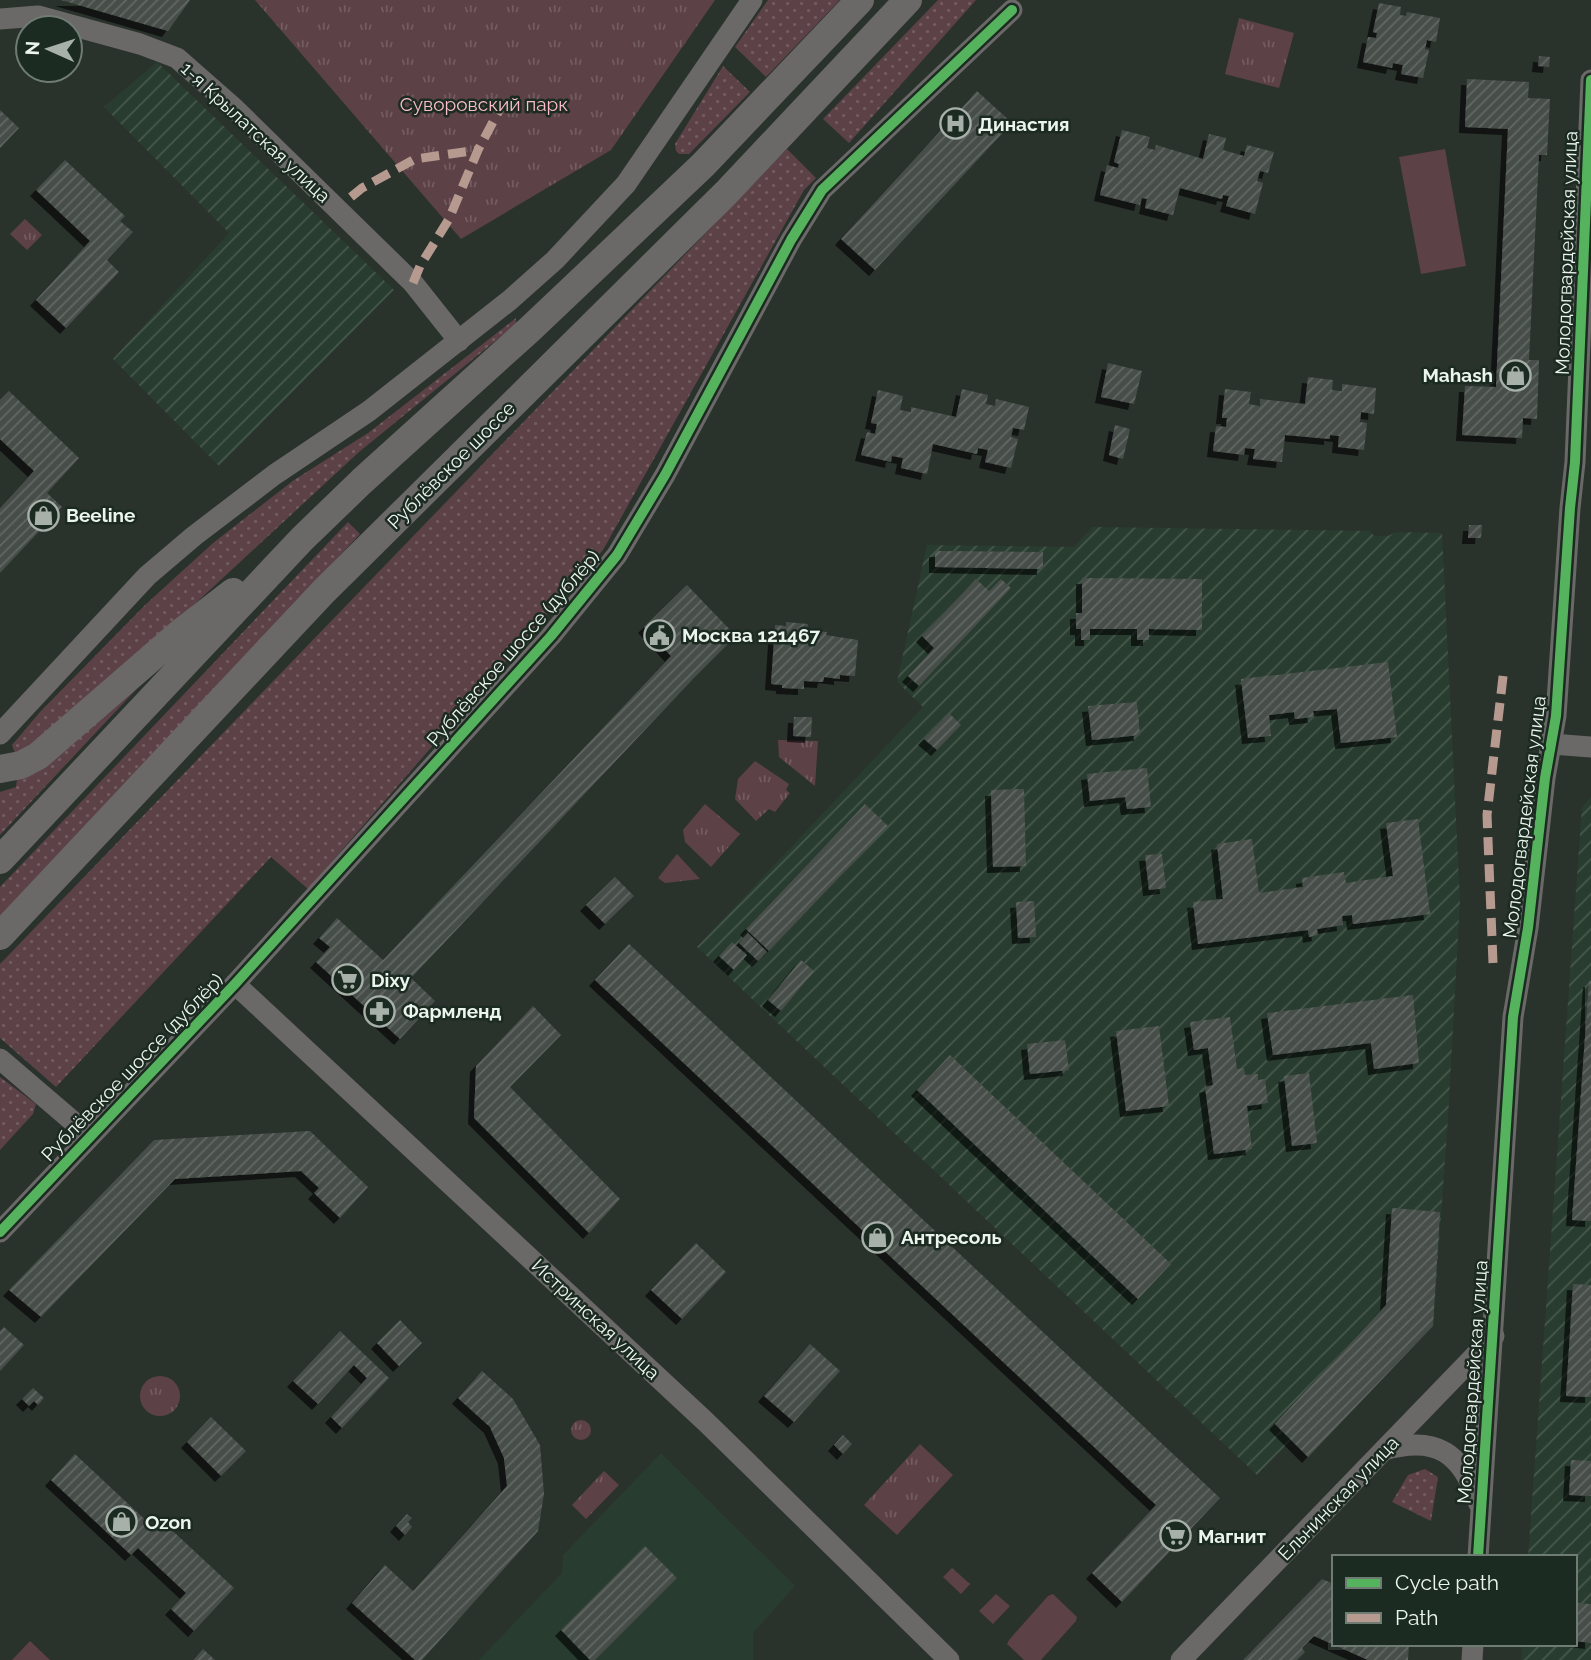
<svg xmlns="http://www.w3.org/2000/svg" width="1591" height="1660" viewBox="0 0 1591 1660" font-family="Raleway,sans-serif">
<defs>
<pattern id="industrial-furrows" width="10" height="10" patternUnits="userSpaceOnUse" patternTransform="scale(1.75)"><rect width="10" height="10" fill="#283c2f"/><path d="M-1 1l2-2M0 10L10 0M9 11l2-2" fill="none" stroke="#47594d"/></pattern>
<pattern id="grass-dots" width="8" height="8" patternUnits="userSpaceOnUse" patternTransform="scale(1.75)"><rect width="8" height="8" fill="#5c4146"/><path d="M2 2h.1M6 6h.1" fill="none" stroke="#745d61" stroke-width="1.8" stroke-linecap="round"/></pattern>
<pattern id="park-tufts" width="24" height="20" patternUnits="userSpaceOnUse" patternTransform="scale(1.75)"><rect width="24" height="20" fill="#5c4146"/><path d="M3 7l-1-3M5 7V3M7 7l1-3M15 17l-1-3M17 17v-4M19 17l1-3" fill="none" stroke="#745d61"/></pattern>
<pattern id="building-hatch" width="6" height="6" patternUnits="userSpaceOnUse" patternTransform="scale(1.75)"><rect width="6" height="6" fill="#474e49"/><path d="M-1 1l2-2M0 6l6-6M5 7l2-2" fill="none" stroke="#626864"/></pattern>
<filter id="shadow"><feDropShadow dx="-6" dy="6" stdDeviation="0" flood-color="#0009"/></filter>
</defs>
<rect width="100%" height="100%" fill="#2a322c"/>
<polygon fill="#283c2f" points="661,1453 795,1586 753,1633 753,1660 479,1660 562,1573 563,1555"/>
<g fill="url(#industrial-furrows)">
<polygon points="157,62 394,290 219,466 113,359 229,233 104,107"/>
<polygon points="1092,527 1370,531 1374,536 1388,536 1396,532 1442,533 1460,901 1448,1118 1433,1326 1308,1457 1291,1440 1257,1475 697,947 923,707 897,682 927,545 1074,547"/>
<polygon points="1591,797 1591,1660 1521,1660 1522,1644 1575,1644 1575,1557 1528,1557 1582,807"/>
</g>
<g fill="url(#grass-dots)">
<polygon points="768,0 840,0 766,77 735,47"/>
<polygon points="938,0 976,0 849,143 823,119"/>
<polygon points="723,66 750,92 689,154 679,154 676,151 675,144"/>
<polygon points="787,149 816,178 804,190 603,550 308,889 271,857 56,1087 0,1038 0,964"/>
<polygon points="516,318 516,324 359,452 157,639 42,740 16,756 12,745 40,712 145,605 213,543 294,480 368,433"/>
<polygon points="348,522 360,534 0,918 0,887"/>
<polygon points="160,664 0,835 0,792 16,787 17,779"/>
<polygon points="0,1077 36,1104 33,1114 0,1150"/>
<polygon points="1425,1469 1438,1477 1431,1521 1392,1502 1408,1475"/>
</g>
<g fill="url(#park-tufts)">
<polygon points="255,0 715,0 611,150 461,239"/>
<polygon points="1239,18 1294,33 1279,88 1225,74"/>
<polygon points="25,219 42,235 27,250 10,234"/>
<polygon points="778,740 818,741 815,786 779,757"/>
<polygon points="755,761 789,784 786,790 790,793 775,812 769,809 756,821 735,799 738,779"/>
<polygon points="705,804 740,834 711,867 685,842 683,830"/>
<polygon points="677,854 700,879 665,883 658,878"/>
<circle cx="160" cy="1396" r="20"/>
<circle cx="581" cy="1430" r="10"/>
<polygon points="920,1444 953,1475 897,1535 864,1505"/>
<polygon points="604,1471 619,1485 586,1519 572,1505"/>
<polygon points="952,1568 970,1584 961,1594 943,1577"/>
</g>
<g fill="#5c4146">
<polygon points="1445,149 1466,266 1421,274 1399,157"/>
<polygon points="996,1594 1010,1606 993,1624 979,1611"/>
<polygon points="1053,1594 1077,1617 1076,1621 1041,1660 1024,1660 1007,1644 1009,1640 1048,1596"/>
<polygon points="30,1641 50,1660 12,1660"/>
</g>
<g fill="url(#building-hatch)" filter="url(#shadow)">
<polygon points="61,0 190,0 168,31"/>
<polygon points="1379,3 1401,7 1400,15 1406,16 1407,12 1440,18 1436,42 1427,40 1425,49 1429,50 1423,78 1401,74 1403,65 1393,63 1392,68 1363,62 1368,37 1376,38 1377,33 1373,32"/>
<polygon points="1539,56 1550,57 1549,67 1538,66"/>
<polygon points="1467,79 1529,82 1528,98 1550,99 1547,155 1539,155 1529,360 1539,360 1537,419 1523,418 1522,438 1462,435 1465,386 1496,387 1508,129 1465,127"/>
<polygon points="977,91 1012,123 875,270 841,239"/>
<polygon points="0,110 19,128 0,148"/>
<polygon points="1122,130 1150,137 1147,148 1155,150 1156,145 1203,159 1209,134 1226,138 1223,150 1244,156 1247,145 1274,152 1268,173 1260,171 1257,181 1263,183 1255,214 1226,206 1229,196 1223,195 1222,199 1180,188 1173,215 1145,208 1147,199 1142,198 1140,205 1100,195 1107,165 1118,168 1119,164 1114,162"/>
<polygon points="65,160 125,216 120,221 133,232 107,260 119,272 66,328 36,300 90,241 36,190"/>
<polygon points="1108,363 1142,371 1134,404 1101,397"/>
<polygon points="1308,377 1333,380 1332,390 1342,391 1342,384 1376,388 1374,414 1361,412 1360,422 1367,423 1364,450 1338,447 1339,436 1330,435 1330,439 1285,435 1282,462 1253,459 1255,449 1245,448 1244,455 1213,451 1216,426 1226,427 1227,418 1222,418 1225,389 1251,392 1249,404 1260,406 1260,399 1305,404"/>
<polygon points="962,389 988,395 986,404 995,406 996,399 1029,407 1024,430 1013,428 1011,437 1018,439 1011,468 985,462 988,450 978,448 977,454 933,444 927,474 901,468 903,458 892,456 891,462 861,455 867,432 875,434 877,424 871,423 878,390 903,396 900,410 911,412 911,407 956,417"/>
<polygon points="9,391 79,458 47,493 62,507 0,573 0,508 34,471 0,439 0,400"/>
<polygon points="1115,425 1130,429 1123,459 1109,455"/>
<polygon points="1469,525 1482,525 1481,538 1468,538"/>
<polygon points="935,551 1043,552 1043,569 935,567"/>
<polygon points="1082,578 1202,579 1202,630 1149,629 1149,640 1137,640 1137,629 1090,629 1090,640 1081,640 1081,629 1076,629 1076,613 1082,613"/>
<polygon points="976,579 989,591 1001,579 1011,588 919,686 908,676 934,648 922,636"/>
<polygon points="687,585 736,636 694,678 411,978 435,1001 400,1039 316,962 330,947 319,938 337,918 383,960 671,656 644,627"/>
<polygon points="786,622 808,624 807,630 827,632 826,635 858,640 855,676 840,675 840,679 824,677 823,682 804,681 804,689 782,688 782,685 771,684 775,625 786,626"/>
<polygon points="1388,662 1397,737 1341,743 1337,709 1313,711 1314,717 1295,719 1294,712 1269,715 1271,736 1248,738 1241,679"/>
<polygon points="1137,702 1140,735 1092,740 1088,706"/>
<polygon points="949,713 961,725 937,750 924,739"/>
<polygon points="794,717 812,717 811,737 793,736"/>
<polygon points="1147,768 1151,807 1127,809 1125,797 1090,801 1087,774"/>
<polygon points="1024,789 1026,866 993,867 991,790"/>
<polygon points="865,804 888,826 769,951 746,929"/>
<polygon points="1418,819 1430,914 1353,924 1352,915 1342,916 1343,925 1317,929 1318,935 1309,937 1308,930 1198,944 1193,902 1223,899 1217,844 1252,839 1259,893 1303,887 1302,878 1344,872 1346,883 1393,876 1386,823"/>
<polygon points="1162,854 1166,888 1149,890 1145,855"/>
<polygon points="615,877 634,896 605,924 586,905"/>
<polygon points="1034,901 1036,937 1018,938 1016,902"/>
<polygon points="748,933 767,952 758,961 739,943"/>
<polygon points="732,942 747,955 734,970 719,956"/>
<polygon points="629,944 1220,1498 1122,1602 1092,1573 1156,1505 595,980"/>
<polygon points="801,960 814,971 781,1011 768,1000"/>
<polygon points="1589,981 1591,981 1591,1221 1572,1220"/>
<polygon points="1413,995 1419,1063 1374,1069 1371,1043 1273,1055 1267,1013"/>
<polygon points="533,1006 561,1035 510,1087 620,1199 589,1233 474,1118 476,1066"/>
<polygon points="1230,1017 1237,1069 1244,1068 1245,1075 1258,1074 1258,1080 1265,1079 1268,1103 1247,1106 1252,1149 1214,1154 1205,1087 1213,1085 1208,1048 1194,1050 1190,1022"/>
<polygon points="1159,1026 1169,1106 1126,1111 1116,1031"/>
<polygon points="1065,1040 1069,1070 1030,1074 1027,1044"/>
<polygon points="950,1055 1171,1264 1138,1299 917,1090"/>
<polygon points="1309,1073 1317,1143 1292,1146 1284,1076"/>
<polygon points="310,1131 368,1187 340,1218 314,1193 319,1188 301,1171 175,1179 41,1317 9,1290 154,1140"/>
<polygon points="1392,1208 1440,1212 1433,1326 1308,1457 1275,1424 1386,1305"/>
<polygon points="696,1243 726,1272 682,1319 651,1290"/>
<polygon points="1573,1284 1591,1285 1591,1397 1566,1396"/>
<polygon points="400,1320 422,1343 399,1366 377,1343"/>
<polygon points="4,1327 24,1345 0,1371 0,1331"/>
<polygon points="340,1331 389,1378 342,1428 331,1417 367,1378 354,1365 318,1404 293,1381"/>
<polygon points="810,1344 840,1371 794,1422 764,1396"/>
<polygon points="482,1371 513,1399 540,1445 544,1494 538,1531 422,1660 415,1660 352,1603 385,1565 413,1591 507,1486 504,1458 490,1427 458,1398"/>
<polygon points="33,1388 44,1398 38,1405 34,1401 29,1406 22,1399"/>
<polygon points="211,1417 246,1451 221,1476 187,1442"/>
<polygon points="843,1435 852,1444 843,1454 834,1445"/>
<polygon points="75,1454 155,1529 162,1521 234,1588 194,1631 171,1609 186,1593 138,1548 131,1555 51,1480"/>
<polygon points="1571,1460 1591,1461 1591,1496 1569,1495"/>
<polygon points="407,1514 412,1518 408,1522 412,1527 405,1535 396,1526"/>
<polygon points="645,1546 677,1578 595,1660 590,1660 561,1630"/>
<polygon points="1322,1579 1334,1584 1334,1644 1409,1644 1408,1660 1368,1660 1314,1636 1302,1648 1305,1652 1297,1660 1243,1660"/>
<polygon points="1575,1603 1591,1604 1591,1643 1575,1641"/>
<polygon points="203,1649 215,1660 193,1660"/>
</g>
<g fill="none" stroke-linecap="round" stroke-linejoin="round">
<g stroke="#6b6868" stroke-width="21">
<polyline points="0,19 38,16 140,44 177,58 235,109 413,283 459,341"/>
<polyline points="0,734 147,576 194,536 274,475 369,411 510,300 555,260 626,184 752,0"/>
<polyline points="1552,744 1591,747"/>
<polyline points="235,984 706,1422 949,1660"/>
<polyline points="0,1059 90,1136"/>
<polyline points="0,1232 235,984 551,636 617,555 665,475 791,240 822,190 1012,10"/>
<path d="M1384,1450c53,-15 78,3 95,54"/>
<polyline points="1478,1557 1513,1017 1528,928 1545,778 1556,716 1570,508 1575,462 1591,80"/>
<polyline points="1181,1660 1494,1336"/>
<polyline points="1472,1660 1473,1644"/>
</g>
<g stroke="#6a6968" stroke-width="28">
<polyline points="0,769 21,765 38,756 180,633 233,592"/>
<polyline points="0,860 302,539 362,481 529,330 703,165 860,0"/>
<polyline points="0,936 324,591 726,193 908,0"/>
</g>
<g stroke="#b69a8f" stroke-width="9" stroke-dasharray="18 9" stroke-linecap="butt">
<polyline points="351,197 362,188 415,159 478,150"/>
<polyline points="413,283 420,266 449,219 478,150 502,105"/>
<polyline points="1493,963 1487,815 1504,668"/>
</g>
<defs>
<g id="cycleway">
<polyline points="0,1232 235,984 551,636 617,555 665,475 791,240 822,190 1012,10"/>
<polyline points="1478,1557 1513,1017 1528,928 1545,778 1556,716 1570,508 1575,462 1591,80"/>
</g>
</defs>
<use href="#cycleway" stroke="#1c2b21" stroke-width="15"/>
<use href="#cycleway" stroke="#56b35d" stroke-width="10"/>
</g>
<defs>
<symbol id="hospital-ring" viewBox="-11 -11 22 22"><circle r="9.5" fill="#1c2b21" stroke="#a7b1aa" stroke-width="1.5"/><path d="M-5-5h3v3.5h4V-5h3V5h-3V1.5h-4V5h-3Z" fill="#a7b1aa"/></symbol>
<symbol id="shop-ring" viewBox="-11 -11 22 22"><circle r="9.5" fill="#1c2b21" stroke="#a7b1aa" stroke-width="1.5"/><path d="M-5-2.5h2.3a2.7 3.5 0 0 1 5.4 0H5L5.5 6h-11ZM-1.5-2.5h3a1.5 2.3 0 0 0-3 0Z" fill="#a7b1aa"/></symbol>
<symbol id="civic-ring" viewBox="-11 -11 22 22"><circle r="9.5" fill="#1c2b21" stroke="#a7b1aa" stroke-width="1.5"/><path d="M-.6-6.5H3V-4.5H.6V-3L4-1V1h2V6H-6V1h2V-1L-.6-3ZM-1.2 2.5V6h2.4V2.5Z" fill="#a7b1aa"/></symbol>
<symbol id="supermarket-ring" viewBox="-11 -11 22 22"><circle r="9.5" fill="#1c2b21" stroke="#a7b1aa" stroke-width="1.5"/><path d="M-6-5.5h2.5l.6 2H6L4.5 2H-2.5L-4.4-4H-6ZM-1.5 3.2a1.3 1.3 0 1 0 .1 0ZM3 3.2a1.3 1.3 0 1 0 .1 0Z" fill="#a7b1aa"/></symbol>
<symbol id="pharmacy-ring" viewBox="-11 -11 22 22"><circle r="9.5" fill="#1c2b21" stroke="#a7b1aa" stroke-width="1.5"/><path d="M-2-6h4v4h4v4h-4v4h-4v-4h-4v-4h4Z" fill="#a7b1aa"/></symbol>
</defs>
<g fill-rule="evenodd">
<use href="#hospital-ring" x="938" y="106" width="35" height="35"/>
<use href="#shop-ring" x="1498" y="358" width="35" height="35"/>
<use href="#shop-ring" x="26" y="498" width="35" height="35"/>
<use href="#civic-ring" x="642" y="618" width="35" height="35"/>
<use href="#supermarket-ring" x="330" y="962" width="35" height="35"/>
<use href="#pharmacy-ring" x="362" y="994" width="35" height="35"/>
<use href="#shop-ring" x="860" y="1220" width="35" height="35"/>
<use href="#shop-ring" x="104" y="1504" width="35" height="35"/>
<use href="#supermarket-ring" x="1158" y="1518" width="35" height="35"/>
</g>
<g text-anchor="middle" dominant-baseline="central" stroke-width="5" stroke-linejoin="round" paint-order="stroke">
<g font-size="19" fill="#fabdc9" stroke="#1c2b21">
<text x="484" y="104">Суворовский парк</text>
</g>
<g font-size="19" font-weight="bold" fill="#ebf5ee" stroke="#1c2b21" text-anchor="start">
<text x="978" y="124">Династия</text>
<text x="1493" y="375" text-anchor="end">Mahash</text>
<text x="66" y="515">Beeline</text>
<text x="682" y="635">Москва 121467</text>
<text x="371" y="980">Dixy</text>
<text x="403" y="1011">Фармленд</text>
<text x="901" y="1237">Антресоль</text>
<text x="145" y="1522">Ozon</text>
<text x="1198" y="1536">Магнит</text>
</g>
<g font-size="19" fill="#ebf5ee" stroke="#1c2b21">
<text transform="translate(256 132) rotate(43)">1-я Крылатская улица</text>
<text transform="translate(1566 253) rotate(-88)">Молодогвардейская улица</text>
<text transform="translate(451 465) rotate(-45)">Рублёвское шоссе</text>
<text transform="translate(513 648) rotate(-49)">Рублёвское шоссе (дублёр)</text>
<text transform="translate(1524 817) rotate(-83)">Молодогвардейская улица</text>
<text transform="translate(132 1067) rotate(-46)">Рублёвское шоссе (дублёр)</text>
<text transform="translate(596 1319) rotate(43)">Истринская улица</text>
<text transform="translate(1472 1382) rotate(-86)">Молодогвардейская улица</text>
<text transform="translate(1338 1498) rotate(-46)">Ельнинская улица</text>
</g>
</g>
<rect x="1332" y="1555" width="245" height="91" fill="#1c2b21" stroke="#6f7c73" stroke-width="2"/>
<rect x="1346" y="1578" width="35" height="10" fill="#56b35d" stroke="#6f7c73" stroke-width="2"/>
<text x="1395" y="1590" font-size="21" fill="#ebf5ee">Cycle path</text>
<rect x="1346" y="1613" width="35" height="10" fill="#b69a8f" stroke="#6f7c73" stroke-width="2"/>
<text x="1395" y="1625" font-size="21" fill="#ebf5ee">Path</text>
<g transform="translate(49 49) rotate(273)"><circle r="33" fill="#1c2b21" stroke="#6f7c73" stroke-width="2"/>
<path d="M0-5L12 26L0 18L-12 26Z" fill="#a7b1aa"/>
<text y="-10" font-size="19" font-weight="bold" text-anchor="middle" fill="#ebf5ee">N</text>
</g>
</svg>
